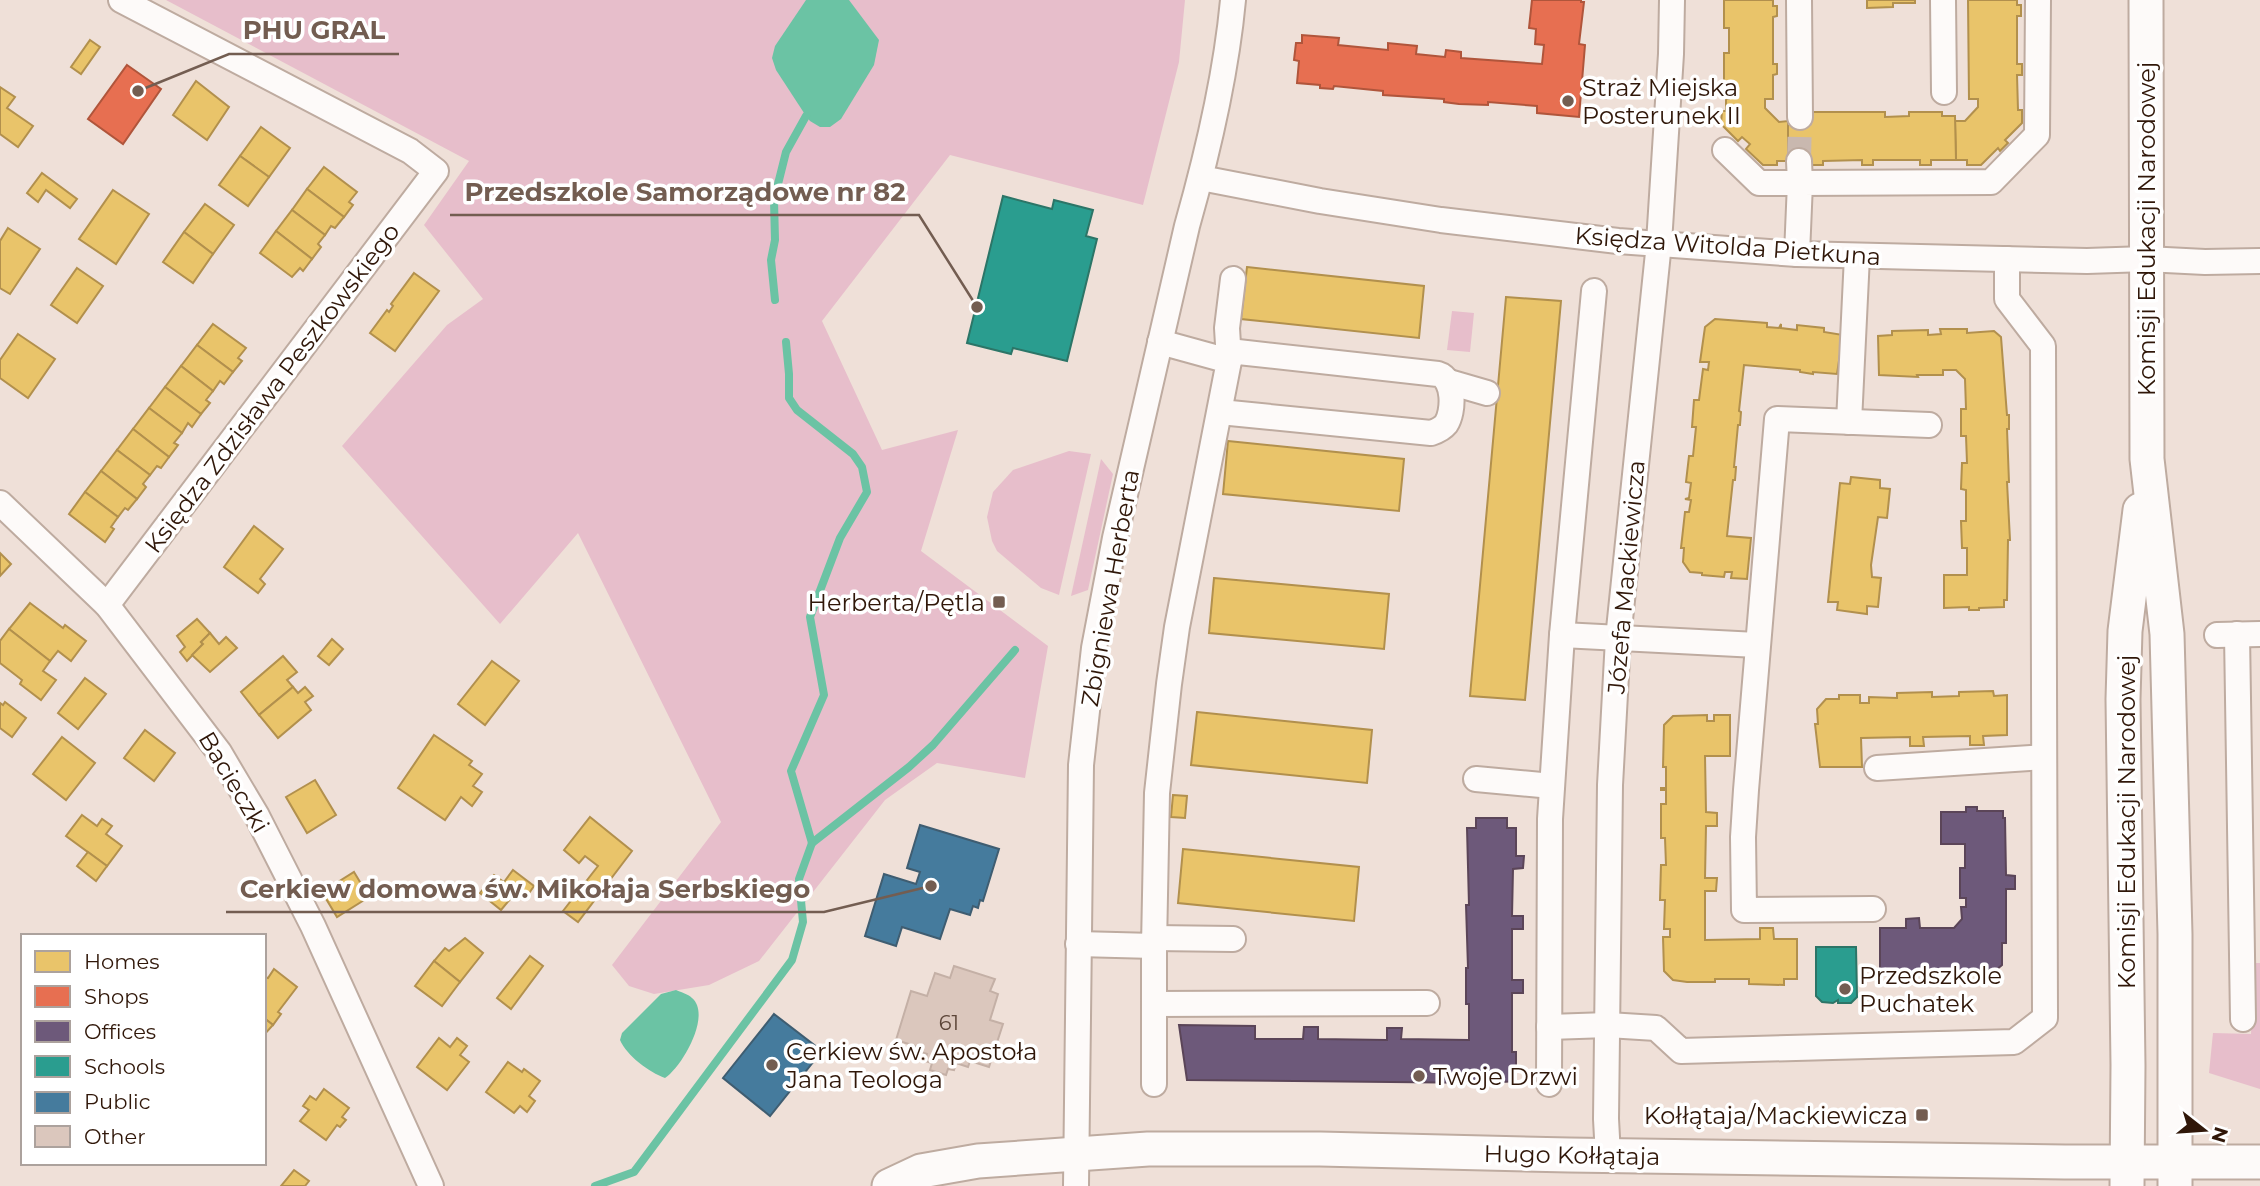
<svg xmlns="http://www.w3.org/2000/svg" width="2260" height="1186" viewBox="0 0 2260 1186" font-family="Montserrat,sans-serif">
<rect width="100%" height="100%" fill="#efe0d8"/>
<g fill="#e7becb">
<polygon points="166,0 1185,0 1179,62 1143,205 950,155 822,321 882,450 958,430 921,551 1048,646 1025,778 937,763 885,800 759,961 709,985 654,994 629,986 612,965 721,822 578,533 500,624 342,446 447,325 483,299 424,225 469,161"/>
<polygon points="1452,311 1474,313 1470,352 1447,350"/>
<polygon points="1069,451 1091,454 1059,595 1041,588 997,551 992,541 987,517 993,492 1013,470"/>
<polygon points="1101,459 1113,474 1088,590 1071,596"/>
<polygon points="2254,963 2260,963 2260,1089 2209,1073 2213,1033 2251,1034"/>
</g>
<g fill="#6bc3a4">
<polygon points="806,0 849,0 879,40 874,65 841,119 830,127 820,127 810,121 806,116 776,70 772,58 775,46"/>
<path d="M676,990c4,2 12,4 16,8 20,17 -10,69 -27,80 -16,-6 -38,-22 -45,-38l2,-7 39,-39z"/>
</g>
<g fill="#e9c46a" stroke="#b2904d" stroke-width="2">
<polygon points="1724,0 1773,0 1773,6 1777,6 1777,16 1773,17 1773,64 1777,64 1777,74 1773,75 1773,99 1765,99 1765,108 1779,122 1788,121 1788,161 1777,161 1777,165 1763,165 1746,149 1750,144 1742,137 1738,141 1721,124 1722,111 1726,111 1726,99 1729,99 1729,86 1724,86 1724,53 1729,53 1729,28 1724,28"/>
<polygon points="1867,0 1915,0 1915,3 1893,3 1893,7 1867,8"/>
<polygon points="1968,0 2017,0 2017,5 2021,5 2021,16 2017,16 2017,64 2022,64 2022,75 2017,75 2018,110 2022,110 2022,123 2005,140 2008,143 2000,151 1998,148 1981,165 1967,165 1967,160 1956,160 1955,121 1965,121 1978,107 1978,99 1969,99"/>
<polygon points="90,40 100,47 81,74 71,67"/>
<polygon points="196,81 229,107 207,140 173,115"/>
<polygon points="0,87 15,97 7,108 33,126 18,147 0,134"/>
<polygon points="1810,112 1885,112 1885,117 1909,116 1909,112 1942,112 1942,116 1955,116 1956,160 1931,160 1931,165 1920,165 1920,160 1873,160 1873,165 1862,165 1862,160 1823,161 1823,165 1811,165 1788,161 1788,117"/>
<polygon points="261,127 290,148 269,177 240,156"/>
<polygon points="240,156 269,177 248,206 219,185"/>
<polygon points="324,167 357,192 349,202 353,205 344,217 307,189"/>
<polygon points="42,173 77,199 70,208 46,190 38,202 27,193"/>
<polygon points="307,189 344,217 335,228 331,226 325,235 292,210"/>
<polygon points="113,190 149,214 116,264 79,239"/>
<polygon points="205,204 234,225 213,254 184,232"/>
<polygon points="292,210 325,235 318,244 321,247 312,259 276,231"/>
<polygon points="8,228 40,249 10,294 0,288 0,241"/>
<polygon points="276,231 312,259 303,271 300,268 292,277 260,253"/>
<polygon points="184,232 213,254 193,283 163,262"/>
<polygon points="1247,267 1424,286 1419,338 1241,319"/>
<polygon points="77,268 103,286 77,323 51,305"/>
<polygon points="414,273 439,291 395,351 370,333 387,310 389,312 393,306 391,304"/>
<polygon points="1506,297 1561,301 1525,700 1470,696"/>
<polygon points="1715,319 1767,323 1767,327 1779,328 1781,324 1781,328 1797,330 1797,325 1824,328 1824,332 1843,335 1837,374 1813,372 1813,374 1800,372 1800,370 1744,365 1739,411 1741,412 1740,425 1738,425 1734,467 1736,467 1735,480 1733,480 1727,536 1751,538 1747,579 1731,578 1732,572 1725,572 1724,577 1702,575 1702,573 1690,572 1683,562 1684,548 1681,548 1685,512 1689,512 1691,500 1685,499 1689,498 1691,483 1686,482 1689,456 1693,456 1696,427 1692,427 1694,400 1699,400 1703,369 1708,370 1709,362 1700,362 1705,327"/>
<polygon points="213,324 246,348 238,358 242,361 233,372 197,345"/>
<polygon points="1940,329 1967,329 1967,333 1994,331 2001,337 2007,415 2009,415 2009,429 2007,429 2009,482 2007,482 2010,540 2008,540 2007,600 2004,600 2004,607 1979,608 1979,610 1969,610 1969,607 1944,608 1944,575 1967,575 1967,548 1962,548 1961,521 1966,521 1966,490 1961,489 1962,463 1967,463 1966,436 1961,436 1961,409 1966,409 1965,379 1956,370 1943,370 1943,375 1917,375 1918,377 1879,375 1878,336 1892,335 1892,331 1928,330 1928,335 1941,334"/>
<polygon points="18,334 55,359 28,398 0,378 0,360"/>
<polygon points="197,345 233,372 224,384 220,381 213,391 181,366"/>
<polygon points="181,366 213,391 206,400 210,403 201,414 165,387"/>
<polygon points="165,387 201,414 192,427 188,423 182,433 149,408"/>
<polygon points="149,408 182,433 174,443 178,445 169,457 133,429"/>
<polygon points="133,429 169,457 161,468 157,466 150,475 117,450"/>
<polygon points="1228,441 1404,459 1399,511 1223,494"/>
<polygon points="117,450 150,475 143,484 146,487 137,499 101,471"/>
<polygon points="101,471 137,499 128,510 125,508 118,517 85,492"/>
<polygon points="1851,477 1880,480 1880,488 1890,489 1887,518 1878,517 1871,565 1872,577 1881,578 1878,607 1867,606 1867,614 1837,610 1838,602 1828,602 1840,483 1850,484"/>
<polygon points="85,492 118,517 111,527 114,529 105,542 69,514"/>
<polygon points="254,526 283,549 260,579 265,584 258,593 224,567"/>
<polygon points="0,553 11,564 0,576"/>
<polygon points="1214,578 1389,594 1384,649 1209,633"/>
<polygon points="30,603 63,628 65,625 86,641 71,661 58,651 50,661 9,629"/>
<polygon points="197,619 210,633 201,642 203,644 187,661 180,652 185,647 177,636"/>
<polygon points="9,629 50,661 43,671 56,680 41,700 20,684 22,680 0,663 0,641"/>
<polygon points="210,633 219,644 226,637 237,648 210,672 192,655 203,644 201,642"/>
<polygon points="332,639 343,649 329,665 318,656"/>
<polygon points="283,656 297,672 287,680 293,687 259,715 241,692"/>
<polygon points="492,661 519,681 485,725 458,704"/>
<polygon points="85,678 106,694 78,729 58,713"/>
<polygon points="293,687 298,693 305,687 313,696 305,702 311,710 278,738 259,715"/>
<polygon points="1993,691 1994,696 2007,695 2007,735 1983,736 1984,745 1970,745 1970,736 1923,737 1924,746 1910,746 1910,737 1861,738 1862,767 1820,767 1815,724 1818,724 1817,709 1826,699 1839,699 1839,695 1860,695 1860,703 1869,703 1869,697 1897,698 1897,693 1932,692 1932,697 1959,696 1959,692"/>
<polygon points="5,702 26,718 12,737 0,728 0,703 3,705"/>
<polygon points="1197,712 1372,730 1367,783 1191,765"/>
<polygon points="1707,715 1707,721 1714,721 1714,715 1730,715 1730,756 1705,756 1706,812 1717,813 1717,826 1706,826 1705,878 1717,878 1716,891 1705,891 1705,940 1760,939 1760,928 1773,928 1774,939 1797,939 1797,979 1784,979 1784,985 1749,984 1749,979 1715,979 1715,982 1687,982 1673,980 1664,971 1663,937 1670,937 1670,929 1664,929 1665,900 1660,900 1661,865 1666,865 1665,838 1661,838 1661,804 1666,804 1666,790 1661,790 1661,788 1666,788 1666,767 1663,767 1664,725 1673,716"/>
<polygon points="145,730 175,753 154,781 124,758"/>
<polygon points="434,735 472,761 469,765 482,774 473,786 482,792 472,806 461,797 445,820 398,788"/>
<polygon points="62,737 95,763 66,800 33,774"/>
<polygon points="315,780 336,815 307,833 286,797"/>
<polygon points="1173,795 1187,796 1185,818 1171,817"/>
<polygon points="82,815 97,826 102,819 112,826 106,834 122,846 107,866 66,836"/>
<polygon points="590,817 632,851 578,922 563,911 598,866 585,856 579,863 564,850"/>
<polygon points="1183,849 1359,867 1354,921 1178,903"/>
<polygon points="88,852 107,866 96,881 77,866"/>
<polygon points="513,870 534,886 525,899 516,892 501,910 480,893 494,875 504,882"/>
<polygon points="354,872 369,897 337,917 322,892"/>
<polygon points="465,938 483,953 460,982 434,961 445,948 449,951"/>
<polygon points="530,956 543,966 511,1009 497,998"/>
<polygon points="434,961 460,982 442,1006 415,986"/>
<polygon points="274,969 297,987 278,1012 281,1014 273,1025 264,1018 264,977 268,978"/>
<polygon points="264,1018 273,1025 264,1035"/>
<polygon points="439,1038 450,1047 457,1038 467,1046 460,1055 469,1062 447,1090 417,1067"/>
<polygon points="508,1062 522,1072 524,1069 540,1081 529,1096 535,1101 527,1112 520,1106 514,1113 486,1092"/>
<polygon points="324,1089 349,1108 342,1117 346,1120 340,1127 337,1125 326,1140 300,1121 309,1110 303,1106 310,1096 316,1100"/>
<polygon points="294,1170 309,1181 305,1186 281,1186"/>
</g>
<g fill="#e76f51" stroke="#b0553b" stroke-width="2">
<polygon points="1532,0 1581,0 1581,2 1584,2 1579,44 1585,45 1579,117 1537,113 1537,106 1488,102 1488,105 1459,104 1444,102 1444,99 1383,95 1383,91 1334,86 1333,89 1320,88 1320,85 1297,83 1299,61 1294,60 1296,43 1302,43 1302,35 1339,38 1338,45 1388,50 1388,43 1417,46 1416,54 1445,57 1446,50 1461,52 1461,58 1542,64 1544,45 1535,44 1536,29 1529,28"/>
<polygon points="127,65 161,89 123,144 88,119"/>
</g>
<g fill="#6d597a" stroke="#5b4558" stroke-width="2">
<polygon points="1966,807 1977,807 1977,811 2003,811 2003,818 2005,818 2006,875 2015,876 2015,889 2006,889 2006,943 2002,943 2002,965 1996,970 1969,970 1970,972 1942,972 1942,969 1931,969 1931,973 1894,973 1894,969 1880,970 1880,928 1906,928 1906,919 1919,918 1920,928 1954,928 1962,919 1961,907 1966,907 1966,898 1960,898 1960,868 1965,868 1965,844 1941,844 1941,812 1966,812"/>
<polygon points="1476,818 1507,818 1507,828 1516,828 1516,856 1524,856 1523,868 1513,869 1512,916 1523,916 1523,929 1512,929 1512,980 1523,980 1523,993 1512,993 1512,1052 1516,1052 1516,1081 1487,1083 1187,1080 1179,1025 1255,1026 1255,1039 1303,1039 1304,1027 1318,1027 1318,1039 1387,1040 1387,1028 1402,1028 1401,1039 1469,1040 1469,1004 1466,1004 1466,968 1468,968 1466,905 1469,905 1467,828 1476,828"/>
</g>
<g fill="#2a9d8f" stroke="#2c7567" stroke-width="2">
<polygon points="1003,196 1052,209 1054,200 1093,210 1086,236 1097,239 1067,361 1013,348 1011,354 967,343"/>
<polygon points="1816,947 1856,947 1857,997 1851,1003 1838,1003 1838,1000 1833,1003 1822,1002 1816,996"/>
</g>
<g fill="#457b9d" stroke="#3f5d71" stroke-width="2">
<polygon points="920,825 999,849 983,901 980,900 978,908 973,906 970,915 950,909 940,939 902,927 896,946 865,936 884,874 916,884 920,872 907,868"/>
<polygon points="774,1014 822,1051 770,1116 723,1078"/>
</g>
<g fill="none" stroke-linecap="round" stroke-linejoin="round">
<g stroke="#6bc3a4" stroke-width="8">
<polyline points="775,300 771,260 775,240 774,200 786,152 806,116"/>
<polyline points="812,843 909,767 933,745 1015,650"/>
<polyline points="595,1186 634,1172 792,960 803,922 799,879 812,843 791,771 824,695 810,617 840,538 867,492 862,467 853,454 797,410 789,398 789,374 786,342"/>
</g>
</g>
<polygon fill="#dbc7bd" stroke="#c4b0a6" stroke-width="2" points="954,966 995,979 990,991 998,994 990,1020 1003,1024 989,1067 970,1061 968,1067 956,1063 954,1070 948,1069 946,1075 930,1070 932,1063 925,1061 927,1054 914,1050 915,1046 896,1040 911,991 927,996 935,973 950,978"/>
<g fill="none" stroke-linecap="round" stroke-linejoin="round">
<polyline stroke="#c9b8af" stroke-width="24" stroke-dasharray="24 12" stroke-linecap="butt" points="1799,161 1800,117"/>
<defs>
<g id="street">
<polyline points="1799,0 1800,117"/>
<polyline points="1943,0 1944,92"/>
<polyline points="1725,150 1759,183 1800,183 1799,161"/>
<polyline points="1201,178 1320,201 1441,220 1618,241 1797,254 2087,261 2146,259 2205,262 2260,261"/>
<polyline points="1797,254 1800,183 1991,182 2037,135 2038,0"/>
<polyline points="1229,361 1227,328 1233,279"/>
<polyline points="1449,382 1487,393"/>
<path d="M1220,412l211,21c6,-2 11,-4 15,-9 8,-12 9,-45 -8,-50l-209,-23"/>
<polyline points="1849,422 1857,256"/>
<polyline points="0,503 107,605 219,752 257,816 313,926 431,1186"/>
<polyline points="107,605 436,171 410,151 121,0"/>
<polyline points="2237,634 2243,1019"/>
<polyline points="1562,635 1757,645"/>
<polyline points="2217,635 2260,634"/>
<polyline points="1877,768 2044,757"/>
<polyline points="1476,779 1552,786"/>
<polyline points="1873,909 1744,910 1743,837 1746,790 1777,419 1929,425"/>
<polyline points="1154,938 1233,939"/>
<polyline points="1078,944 1154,946 1157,793 1169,684 1177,627 1229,361 1160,342"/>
<polyline points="1154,946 1154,1084"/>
<polyline points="1154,1004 1427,1003"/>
<polyline points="1549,1027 1608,1025 1656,1028 1681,1051 2014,1042 2045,1018 2043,346 2007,299 2007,259"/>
<polyline points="1549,1084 1550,819 1562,635 1594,291"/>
<polyline points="1608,1156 1606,1119 1610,785 1618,639 1659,243 1671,54 1672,0"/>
<path d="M1076,1186l5,-421 13,-117 21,-110 72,-312c21,-74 39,-150 46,-226"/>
</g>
<g id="secondary">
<polyline points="2146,0 2147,459 2167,634 2175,934 2175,1186"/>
<polyline points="889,1186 921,1171 978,1161 1148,1149 1320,1149 1569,1155 2065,1162 2260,1162"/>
<polyline points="2127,1186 2128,1065 2123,699 2125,631 2140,510"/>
</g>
</defs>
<use href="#street" stroke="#beaba0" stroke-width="28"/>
<use href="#secondary" stroke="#beaba0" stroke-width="37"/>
<use href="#street" stroke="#fdfaf9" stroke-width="24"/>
<use href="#secondary" stroke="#fdfaf9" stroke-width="33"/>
</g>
<g fill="#735d51" stroke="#fff" stroke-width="2.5">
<circle cx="1568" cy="101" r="7"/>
<rect x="992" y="595" width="14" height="14" rx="3.5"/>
<circle cx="1845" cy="989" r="7"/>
<circle cx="772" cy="1065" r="7"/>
<circle cx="1419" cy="1076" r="7"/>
<rect x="1915" y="1108" width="14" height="14" rx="3.5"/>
</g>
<g text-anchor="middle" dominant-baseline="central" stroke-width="7" stroke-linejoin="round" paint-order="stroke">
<g font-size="21" fill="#5c4538">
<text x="949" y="1022">61</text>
</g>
<g font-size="24" fill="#301709" stroke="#fff" text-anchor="start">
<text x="1582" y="87">Straż Miejska<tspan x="1582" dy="28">Posterunek II</tspan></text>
<text x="985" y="602" text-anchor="end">Herberta/Pętla</text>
<text x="1859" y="975">Przedszkole<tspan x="1859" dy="28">Puchatek</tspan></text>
<text x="786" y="1051">Cerkiew św. Apostoła<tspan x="786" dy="28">Jana Teologa</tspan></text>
<text x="1433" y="1076">Twoje Drzwi</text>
<text x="1908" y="1115" text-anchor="end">Kołłątaja/Mackiewicza</text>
</g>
<g font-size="24" fill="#301709" stroke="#fff">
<text transform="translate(2146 229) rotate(-90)">Komisji Edukacji Narodowej</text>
<text transform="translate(1728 246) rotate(4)">Księdza Witolda Pietkuna</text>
<text transform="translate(272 388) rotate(-53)">Księdza Zdzisława Peszkowskiego</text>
<text transform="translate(1626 577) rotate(-85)">Józefa Mackiewicza</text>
<text transform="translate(1110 588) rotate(-80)">Zbigniewa Herberta</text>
<text transform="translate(234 782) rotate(59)">Bacieczki</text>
<text transform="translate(2126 822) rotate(-90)">Komisji Edukacji Narodowej</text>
<text transform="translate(1572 1155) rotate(1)">Hugo Kołłątaja</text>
</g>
</g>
<path fill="none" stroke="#735d51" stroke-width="2.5" d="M138 91L229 54H399M977 307L919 215H450M931 886L824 912H226"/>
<g fill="#735d51" stroke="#fff" stroke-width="2.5">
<circle cx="138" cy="91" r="7"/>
<circle cx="977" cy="307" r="7"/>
<circle cx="931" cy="886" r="7"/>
</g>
<g font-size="26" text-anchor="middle" font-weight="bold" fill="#735d51" stroke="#fff" stroke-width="7" stroke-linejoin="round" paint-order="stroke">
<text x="314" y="39">PHU GRAL</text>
<text x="685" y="201">Przedszkole Samorządowe nr 82</text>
<text x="525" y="898">Cerkiew domowa św. Mikołaja Serbskiego</text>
</g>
<rect x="21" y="934" width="245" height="231" fill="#ffffff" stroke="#aca29d" stroke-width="2"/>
<rect x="35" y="951" width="35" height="21" fill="#e9c46a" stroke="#aca29d" stroke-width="2"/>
<text x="84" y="969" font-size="21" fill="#301709">Homes</text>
<rect x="35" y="986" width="35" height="21" fill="#e76f51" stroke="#aca29d" stroke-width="2"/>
<text x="84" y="1004" font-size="21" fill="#301709">Shops</text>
<rect x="35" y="1021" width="35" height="21" fill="#6d597a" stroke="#aca29d" stroke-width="2"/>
<text x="84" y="1039" font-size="21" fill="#301709">Offices</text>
<rect x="35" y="1056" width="35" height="21" fill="#2a9d8f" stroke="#aca29d" stroke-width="2"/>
<text x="84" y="1074" font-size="21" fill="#301709">Schools</text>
<rect x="35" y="1092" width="35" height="21" fill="#457b9d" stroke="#aca29d" stroke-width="2"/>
<text x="84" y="1109" font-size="21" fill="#301709">Public</text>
<rect x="35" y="1126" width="35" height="21" fill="#dbc7bd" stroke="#aca29d" stroke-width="2"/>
<text x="84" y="1144" font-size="21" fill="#301709">Other</text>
<g transform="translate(2204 1130) rotate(107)" stroke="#ffffff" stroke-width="5" paint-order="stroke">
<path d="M0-5L12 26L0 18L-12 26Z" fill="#301709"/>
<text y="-10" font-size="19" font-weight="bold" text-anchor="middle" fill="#301709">N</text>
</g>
</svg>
